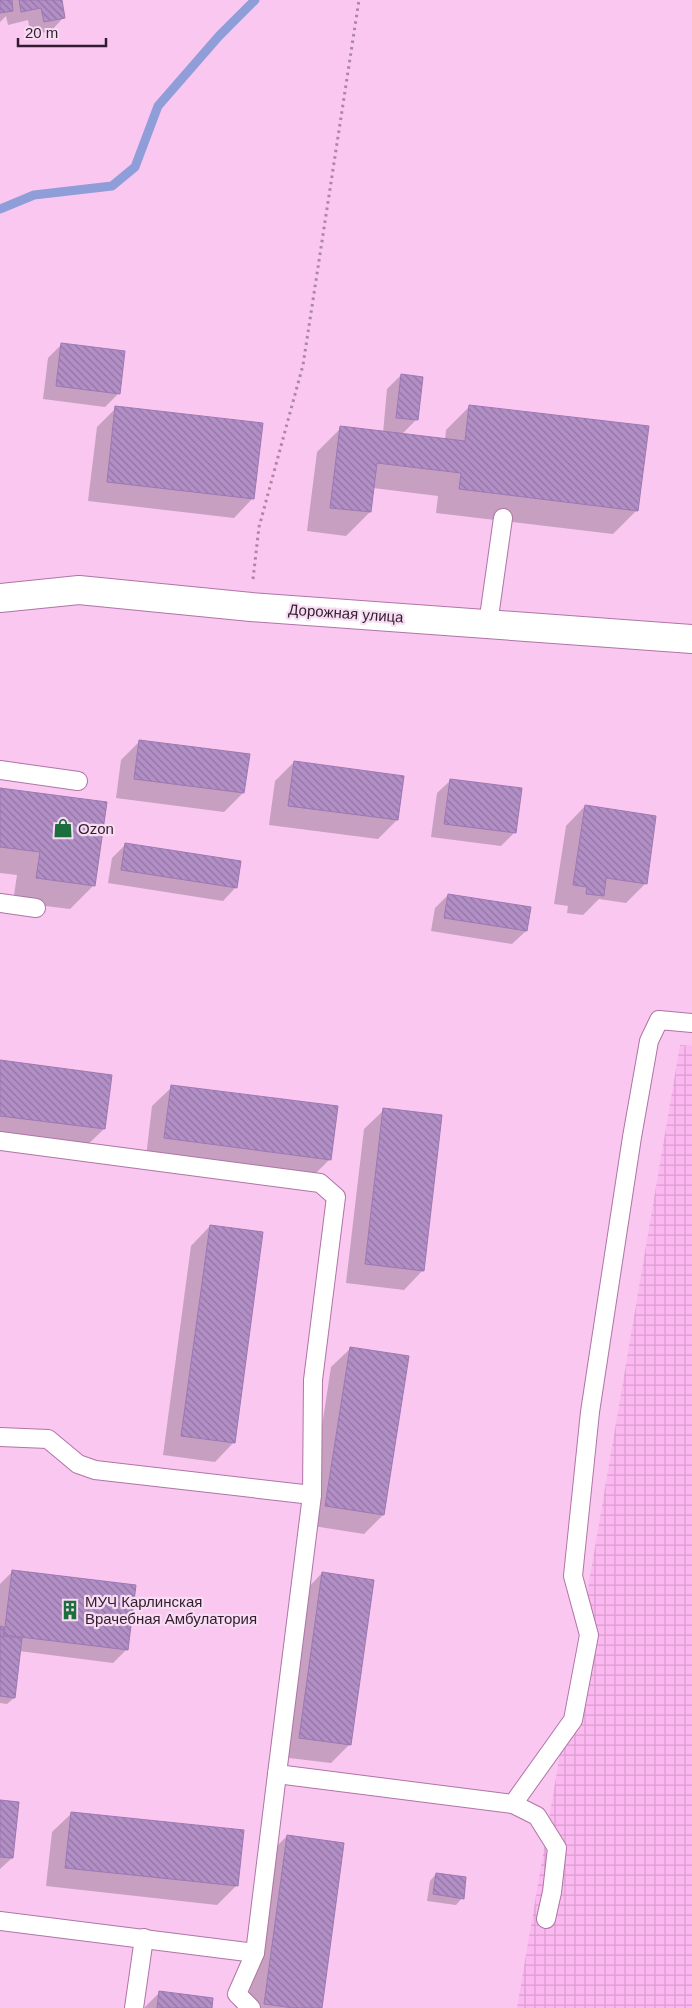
<svg xmlns="http://www.w3.org/2000/svg" width="692" height="2008" viewBox="0 0 692 2008" font-family="Helvetica,sans-serif">
<defs>
<pattern id="industrial-grid" width="8" height="8" patternUnits="userSpaceOnUse" patternTransform="scale(1.25)"><rect width="8" height="8" fill="#fcb8f0"/><path d="M0 4h8M4 0v8" fill="none" stroke="#d99ece"/></pattern>
<pattern id="building-back-hatch" width="6" height="6" patternUnits="userSpaceOnUse" patternTransform="scale(1.25)"><rect width="6" height="6" fill="#b28fc6"/><path d="M-1 5l2 2M0 0l6 6M5-1l2 2" fill="none" stroke="#9274a1"/></pattern>
</defs>
<rect width="100%" height="100%" fill="#f9c7f0"/>
<polygon fill="url(#industrial-grid)" points="680,1045 692,1046 692,2008 517,2008"/>
<g fill="#0003">
<polygon points="0,0 61,0 64,17 51,31 31,35 28,20 8,25 6,16 0,22"/>
<polygon points="62,344 119,393 105,407 43,399 48,358"/>
<polygon points="401,375 416,420 401,435 445,440 446,430 470,406 637,510 613,534 436,513 438,496 373,488 370,512 346,536 307,531 317,452 341,428 383,433 387,389"/>
<polygon points="116,408 253,498 234,518 88,501 97,427"/>
<polygon points="140,741 243,793 224,812 116,798 121,760"/>
<polygon points="294,762 397,820 378,839 269,825 275,781"/>
<polygon points="451,780 514,833 501,846 431,837 437,793"/>
<polygon points="0,790 94,885 70,909 13,902 17,875 0,873"/>
<polygon points="585,806 645,884 626,903 599,899 583,915 567,913 568,906 554,904 566,826"/>
<polygon points="126,844 236,887 223,901 108,883 112,858"/>
<polygon points="448,895 526,931 512,944 431,931 435,908"/>
<polygon points="0,1061 104,1129 84,1148 0,1137"/>
<polygon points="172,1087 330,1159 311,1178 146,1157 152,1106"/>
<polygon points="384,1110 423,1270 404,1290 346,1283 364,1129"/>
<polygon points="210,1226 234,1442 215,1462 163,1455 191,1246"/>
<polygon points="351,1348 383,1515 364,1534 307,1525 331,1367"/>
<polygon points="13,1571 127,1649 113,1663 19,1651 14,1698 7,1704 0,1703 0,1584"/>
<polygon points="322,1573 350,1744 331,1763 281,1757 303,1593"/>
<polygon points="0,1801 12,1858 0,1869"/>
<polygon points="72,1813 237,1885 217,1905 46,1886 52,1832"/>
<polygon points="287,1836 321,2008 247,2008 268,1855"/>
<polygon points="436,1874 462,1898 456,1905 427,1901 430,1881"/>
<polygon points="160,1992 210,2008 144,2008"/>
</g>
<g fill="none" stroke-linecap="round" stroke-linejoin="round">
<polyline stroke="#8f9ed8" stroke-width="9" points="0,209 34,195 112,186 135,167 158,106 219,36 255,0"/>
</g>
<g fill="url(#building-back-hatch)" stroke="#9e78b3">
<polygon points="0,0 12,0 13,11 0,13"/>
<polygon points="19,0 62,0 65,18 44,22 41,8 21,12"/>
<polygon points="61,343 125,351 120,394 56,386"/>
<polygon points="401,374 423,377 418,420 396,418"/>
<polygon points="469,405 649,426 638,511 459,489 461,473 377,463 371,512 330,508 340,426 465,441"/>
<polygon points="115,406 263,423 254,499 107,482"/>
<polygon points="139,740 250,754 244,793 134,779"/>
<polygon points="294,761 404,776 398,820 288,806"/>
<polygon points="450,779 522,788 516,833 444,824"/>
<polygon points="0,788 107,802 95,886 36,878 40,852 0,847"/>
<polygon points="585,805 656,816 647,884 606,878 604,896 586,894 587,887 573,885"/>
<polygon points="125,843 241,861 237,888 121,870"/>
<polygon points="448,894 531,907 527,931 444,918"/>
<polygon points="0,1060 112,1075 105,1129 0,1116"/>
<polygon points="171,1085 338,1106 331,1160 164,1138"/>
<polygon points="383,1108 442,1115 424,1271 365,1264"/>
<polygon points="210,1225 263,1232 235,1443 181,1436"/>
<polygon points="350,1347 409,1356 384,1515 325,1506"/>
<polygon points="12,1570 136,1585 128,1650 4,1635"/>
<polygon points="322,1572 374,1580 351,1745 299,1738"/>
<polygon points="0,1626 4,1627 3,1636 22,1638 15,1698 0,1696"/>
<polygon points="0,1800 19,1802 13,1858 0,1857"/>
<polygon points="71,1812 244,1830 238,1886 65,1868"/>
<polygon points="287,1835 344,1843 322,2008 294,2008 264,2004"/>
<polygon points="436,1873 466,1877 464,1899 433,1894"/>
<polygon points="159,1991 213,1998 212,2008 157,2008"/>
</g>
<g fill="none" stroke-linecap="round" stroke-linejoin="round">
<defs>
<g id="lane">
<polyline points="488,624 503,518"/>
<polyline points="0,770 78,781"/>
<polyline points="0,903 36,908"/>
<polyline points="0,1141 320,1183 336,1197 313,1380 312,1495 277,1774 255,1953 237,1994 251,2008"/>
<polyline points="0,1437 48,1439 78,1464 95,1470 312,1495"/>
<polyline points="277,1774 513,1804"/>
<polyline points="546,1919 552,1892 557,1848 537,1816 513,1804 573,1720 589,1635 573,1576 590,1412 632,1137 649,1041 659,1020 692,1023"/>
<polyline points="0,1921 255,1953"/>
<polyline points="134,2008 144,1938"/>
</g>
<polyline id="street" points="0,598 79,590 251,607 692,639"/>
</defs>
<use href="#lane" stroke="#af75a5" stroke-width="20"/>
<use href="#street" stroke="#af75a5" stroke-width="30"/>
<polyline stroke="#ad85a6" stroke-width="3" stroke-dasharray="2.5 4" stroke-linecap="butt" points="253,579 259,527 303,365 359,0"/>
<use href="#lane" stroke="#fff" stroke-width="18"/>
<use href="#street" stroke="#fff" stroke-width="28"/>
</g>
<defs>
<symbol id="shop-bare" viewBox="-9 -9 18 18"><path d="M-5-2.5h2.3a2.7 3.5 0 0 1 5.4 0H5L5.5 6h-11ZM-1.5-2.5h3a1.5 2.3 0 0 0-3 0Z" fill="#1d6e3e" stroke="#f7ddf2" stroke-width="2.5" paint-order="stroke"/></symbol>
<symbol id="building-bare" viewBox="-9 -9 18 18"><path d="M-4-6H4V6H1V3H-1V6H-4ZM-2.5-4.3h1.7v1.8h-1.7ZM.8-4.3h1.7v1.8H.8ZM-2.5-1h1.7V.8h-1.7ZM.8-1h1.7V.8H.8Z" fill="#1d6e3e" stroke="#f7ddf2" stroke-width="2.5" paint-order="stroke"/></symbol>
</defs>
<g fill-rule="evenodd">
<use href="#shop-bare" x="49" y="814" width="28" height="28"/>
<use href="#building-bare" x="56" y="1596" width="28" height="28"/>
</g>
<g text-anchor="middle" dominant-baseline="central" stroke-width="4.5" stroke-linejoin="round" paint-order="stroke">
<g font-size="15" fill="#341c30" stroke="#f7ddf2">
<text transform="translate(346 613) rotate(4)">Дорожная улица</text>
</g>
<g font-size="15" fill="#341c30" stroke="#f7ddf2" text-anchor="start">
<text x="78" y="828">Ozon</text>
<text x="85" y="1601">МУЧ Карлинская<tspan x="85" dy="17">Врачебная Амбулатория</tspan></text>
</g>
</g>
<path d="M18 38v8h88v-8" fill="none" stroke="#341c30" stroke-width="2.5"/>
<text x="25" y="38" font-size="15" fill="#341c30" stroke="#f7ddf2" stroke-width="4" paint-order="stroke">20 m</text>
</svg>
